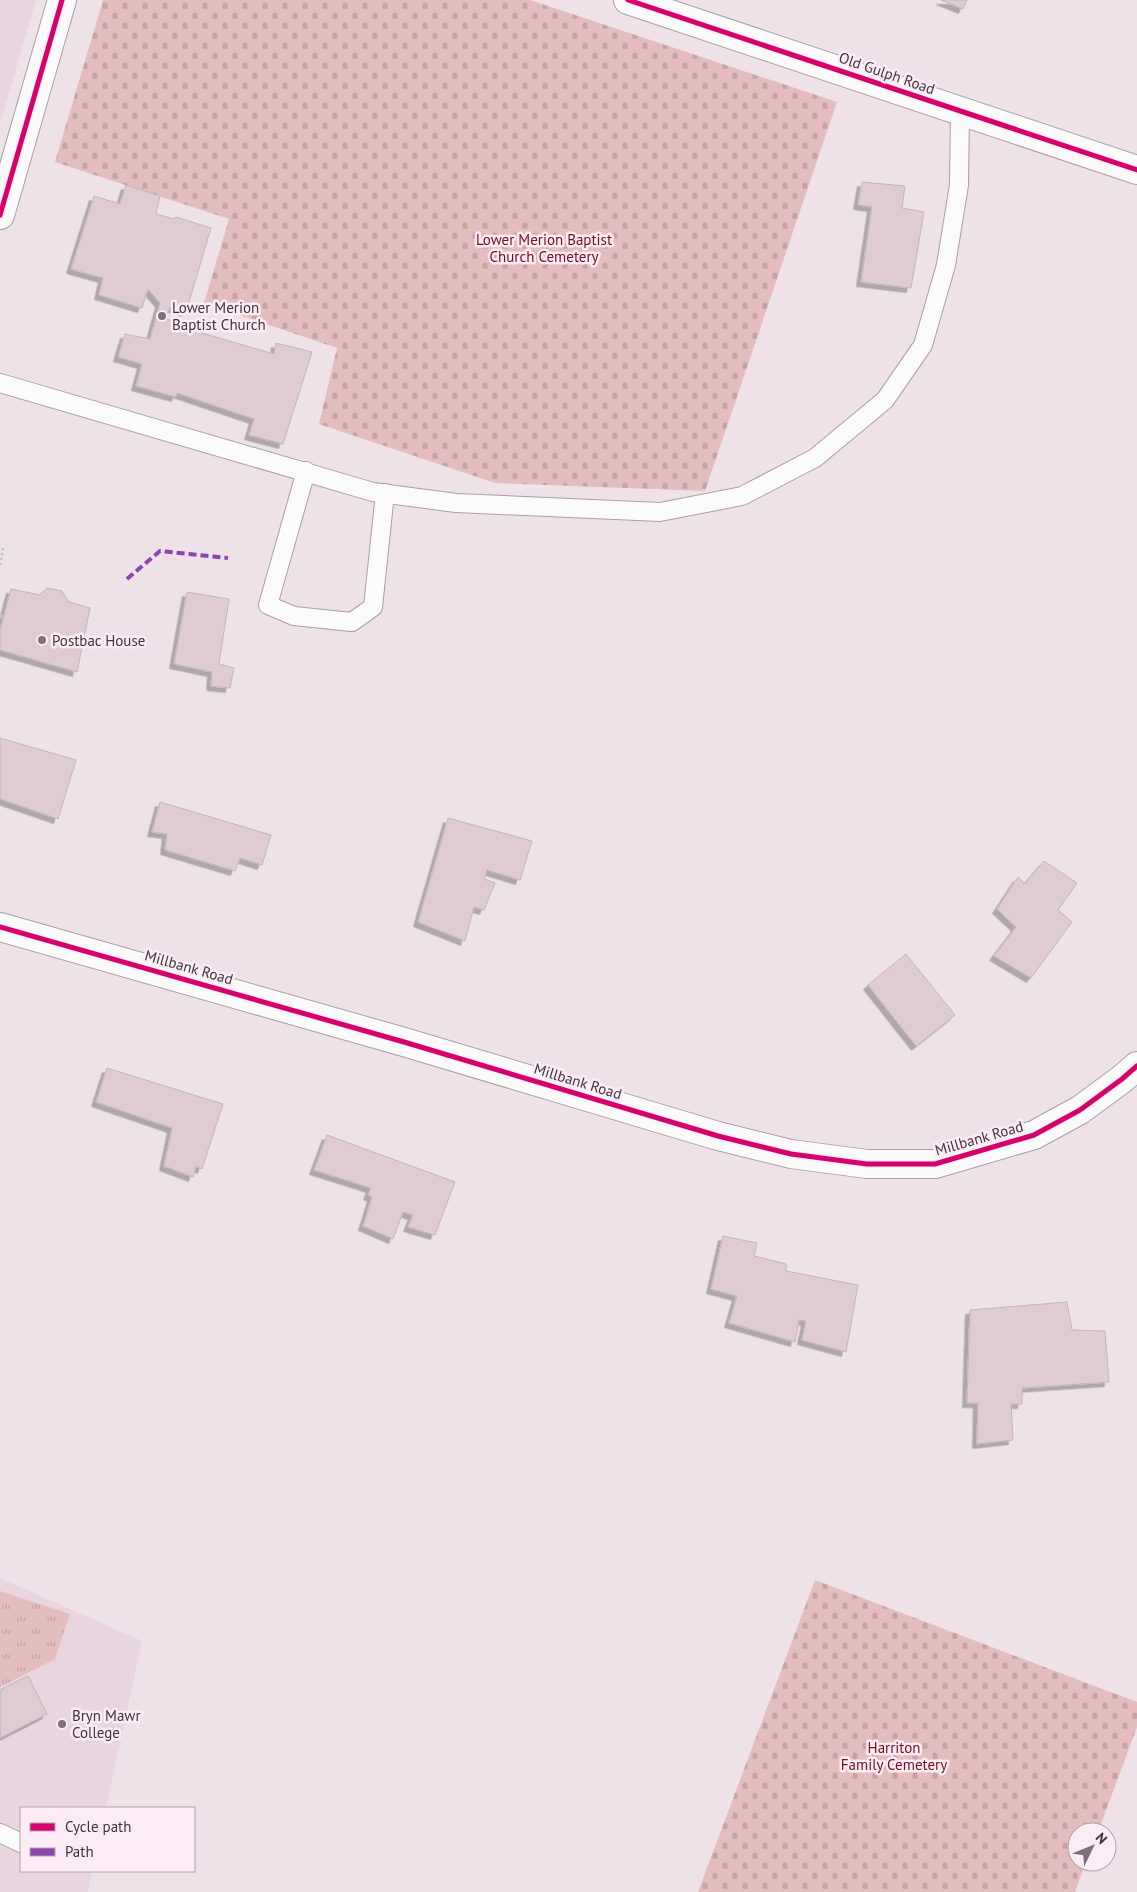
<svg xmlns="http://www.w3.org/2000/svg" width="1137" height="1892" viewBox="0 0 1137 1892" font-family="'PT Sans',sans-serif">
<defs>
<pattern id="grass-tufts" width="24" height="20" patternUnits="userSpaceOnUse" patternTransform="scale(1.25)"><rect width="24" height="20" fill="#e4bdbe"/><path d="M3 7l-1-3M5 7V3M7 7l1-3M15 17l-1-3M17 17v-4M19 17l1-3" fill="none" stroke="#c4a3a4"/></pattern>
<pattern id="cemetery-stones" width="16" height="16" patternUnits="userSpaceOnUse" patternTransform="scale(1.25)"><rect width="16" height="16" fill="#e4bdbe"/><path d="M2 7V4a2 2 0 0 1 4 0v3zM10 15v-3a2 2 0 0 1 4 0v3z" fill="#c4a3a4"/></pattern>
<filter id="shadow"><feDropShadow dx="-4.5" dy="4.5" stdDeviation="0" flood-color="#0004"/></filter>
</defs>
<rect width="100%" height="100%" fill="#eee2e8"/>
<g fill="#e8d5df">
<polygon points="0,0 36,0 0,124"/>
<polygon points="0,1578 142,1641 106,1808 21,1808 21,1871 92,1871 88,1892 0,1892"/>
</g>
<polygon fill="url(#grass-tufts)" points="0,1591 70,1614 55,1659 0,1687"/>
<g fill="url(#cemetery-stones)">
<polygon points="103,0 530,0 837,102 705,491 495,483 319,424 337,348 204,303 229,219 55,162"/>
<polygon points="815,1580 1137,1702 1137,1727 1098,1832 1077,1832 1077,1862 1086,1862 1075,1892 698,1892"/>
</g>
<g fill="#e1cbd3" stroke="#c0b6ba" filter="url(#shadow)">
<polygon points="941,0 967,0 963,9"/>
<polygon points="862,182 905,186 902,208 924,212 911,288 861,282 872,207 858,205"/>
<polygon points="126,185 160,196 156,214 174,219 176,217 211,228 186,312 170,307 166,319 203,329 202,333 274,354 276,343 312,352 283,444 249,435 254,419 177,393 176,397 136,386 142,364 118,357 125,334 150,339 160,303 148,289 142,308 99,295 103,278 71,269 94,196 120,204"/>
<polygon points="47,588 62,591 69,602 90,608 77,672 0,650 0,630 11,589 40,595"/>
<polygon points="187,592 229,599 219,664 234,668 230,688 211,686 212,672 174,664"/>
<polygon points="0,738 76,760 58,819 0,799"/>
<polygon points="160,802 271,835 262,865 240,858 235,871 165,850 167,834 152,832"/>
<polygon points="448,818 532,841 520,880 487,870 484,879 495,883 484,910 474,907 465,941 418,922"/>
<polygon points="1044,861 1077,883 1058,910 1072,922 1031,978 994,956 1016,927 997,909 1018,877 1025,884"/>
<polygon points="906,954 955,1015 916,1046 868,985"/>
<polygon points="107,1068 223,1104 202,1169 196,1166 193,1177 164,1166 172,1128 96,1102"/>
<polygon points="327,1135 455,1182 435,1235 408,1227 413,1215 403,1212 393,1239 363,1226 372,1197 368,1195 371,1188 314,1170"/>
<polygon points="723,1236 757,1243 754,1256 786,1264 786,1271 858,1285 846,1352 802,1340 806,1321 799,1320 795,1342 729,1323 737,1296 711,1289"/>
<polygon points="1067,1302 1072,1330 1105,1331 1109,1382 1022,1388 1022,1404 1011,1404 1013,1440 977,1444 978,1403 967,1403 970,1310"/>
<polygon points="28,1676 47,1714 0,1738 0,1690"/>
</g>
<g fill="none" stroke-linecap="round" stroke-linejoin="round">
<defs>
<g id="service">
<polyline points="0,383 373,492 456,503 660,512 742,496 815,458 885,400 923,345 946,265 959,185 960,111"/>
<polyline points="306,471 268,605 294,616 352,622 373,607 385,493"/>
<polyline points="0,1833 21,1843"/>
</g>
<g id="minor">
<polyline points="0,215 62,0"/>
<polyline points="0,927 404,1042 718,1136 791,1154 867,1164 935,1164 1034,1135 1080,1110 1122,1079 1137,1066"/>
</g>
<polyline id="tertiary" points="628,0 1137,170"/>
</defs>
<use href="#service" stroke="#a89fa4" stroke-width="20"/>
<use href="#minor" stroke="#a89fa4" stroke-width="30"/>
<use href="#tertiary" stroke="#a89fa4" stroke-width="30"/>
<g stroke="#c8c4c6" stroke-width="3" stroke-dasharray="2.5 2.5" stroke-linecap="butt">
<polyline points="0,565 3,548"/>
<polyline points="0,616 3,617"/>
</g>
<use href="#service" stroke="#fcfbfc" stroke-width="18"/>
<use href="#minor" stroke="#fcfbfc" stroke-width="28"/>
<use href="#tertiary" stroke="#fcfbfc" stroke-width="28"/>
<polyline stroke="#8e44ad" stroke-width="4" stroke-dasharray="8 4" stroke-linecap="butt" points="127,579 160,551 228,558"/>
<defs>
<g id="cycleway">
<polyline points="628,0 1137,170"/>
<polyline points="0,215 62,0"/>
<polyline points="0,927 404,1042 718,1136 791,1154 867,1164 935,1164 1034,1135 1080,1110 1122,1079 1137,1066"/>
</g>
</defs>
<use href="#cycleway" stroke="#fdecf5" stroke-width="8"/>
<use href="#cycleway" stroke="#d6006c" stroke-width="5"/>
</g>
<g fill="#7b7277" stroke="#fdecf5" stroke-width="2">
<circle cx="162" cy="316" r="5"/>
<circle cx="42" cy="640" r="5"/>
<circle cx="62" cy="1724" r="5"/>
</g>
<g text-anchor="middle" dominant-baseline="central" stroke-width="5" stroke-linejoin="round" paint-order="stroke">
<g font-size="15" fill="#3d353a" stroke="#fdecf5">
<text transform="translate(887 73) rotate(19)">Old Gulph Road</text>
<text transform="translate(189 967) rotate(16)">Millbank Road</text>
<text transform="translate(578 1081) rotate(17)">Millbank Road</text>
<text transform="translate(979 1138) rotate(-16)">Millbank Road</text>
</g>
<g font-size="15" fill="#780c1a" stroke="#fdecf5">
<text x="544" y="239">Lower Merion Baptist<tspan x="544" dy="17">Church Cemetery</tspan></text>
<text x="894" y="1747">Harriton<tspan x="894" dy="17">Family Cemetery</tspan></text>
</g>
<g font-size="15" fill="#3d353a" stroke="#fdecf5" text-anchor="start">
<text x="172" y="307">Lower Merion<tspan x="172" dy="17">Baptist Church</tspan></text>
<text x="52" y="640">Postbac House</text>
<text x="72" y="1715">Bryn Mawr<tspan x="72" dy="17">College</tspan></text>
</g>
</g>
<rect x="20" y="1807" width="175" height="65" fill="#fdecf5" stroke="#b0a3aa"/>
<rect x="30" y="1823" width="25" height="8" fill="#d6006c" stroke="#b0a3aa"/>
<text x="65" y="1832" font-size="15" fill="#3d353a">Cycle path</text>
<rect x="30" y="1848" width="25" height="8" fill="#8e44ad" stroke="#b0a3aa"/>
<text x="65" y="1857" font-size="15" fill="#3d353a">Path</text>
<g transform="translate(1092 1847) rotate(47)"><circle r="24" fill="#fdecf5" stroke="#b0a3aa"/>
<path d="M0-4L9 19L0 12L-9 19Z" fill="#7b7277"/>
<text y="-8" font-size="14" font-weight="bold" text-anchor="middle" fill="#3d353a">N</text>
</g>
</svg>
